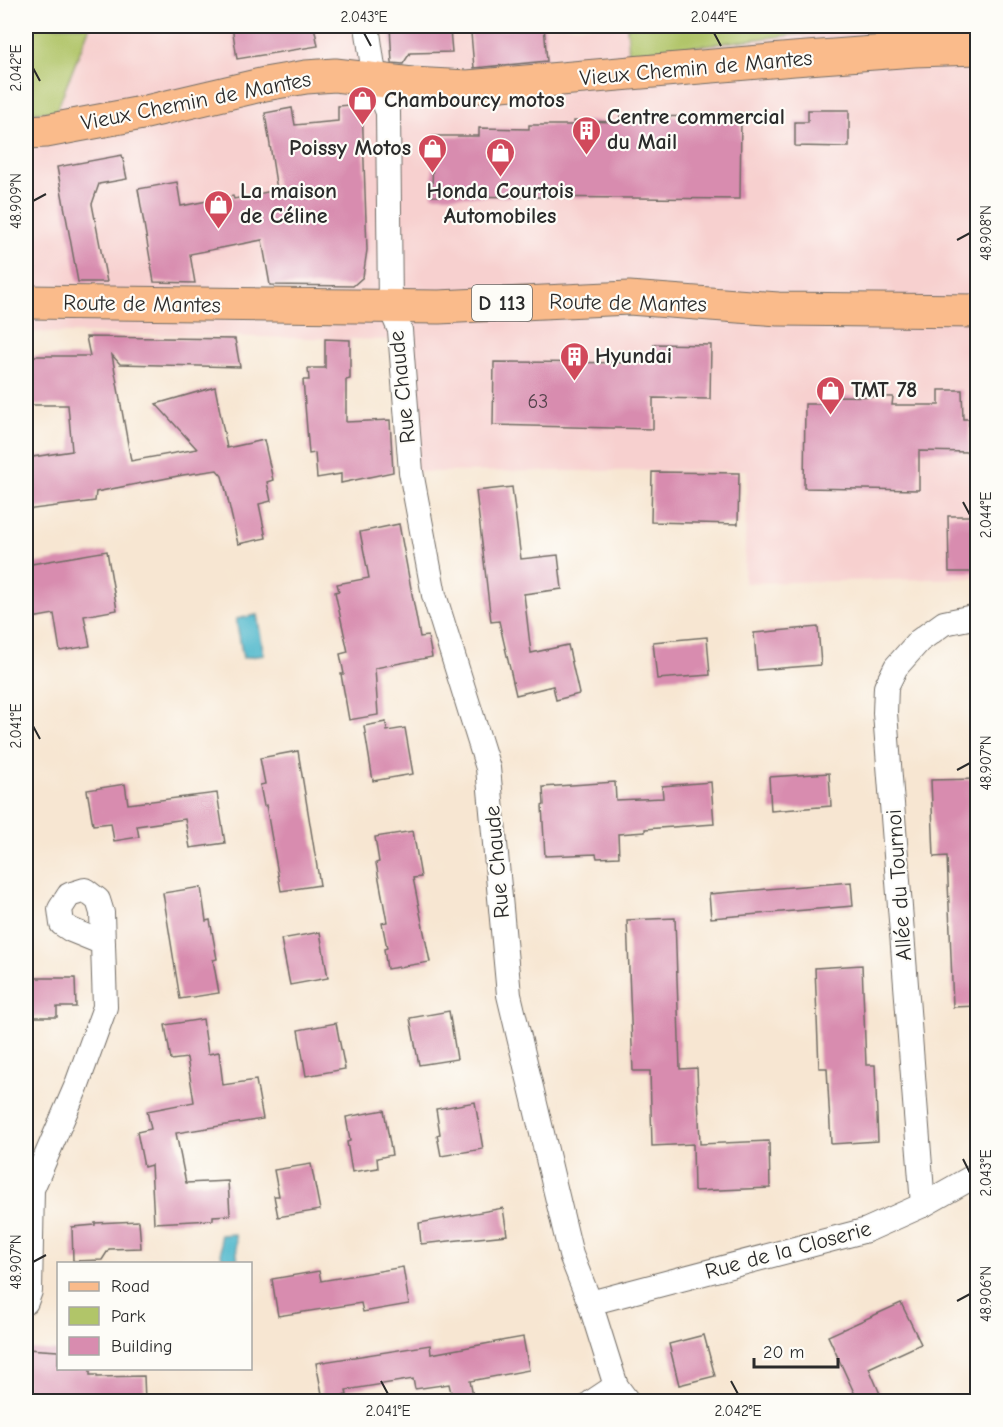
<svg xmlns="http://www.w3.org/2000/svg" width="1003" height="1427" viewBox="0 0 1003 1427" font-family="'Comic Neue',sans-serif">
<rect width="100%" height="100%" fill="#fdfcf7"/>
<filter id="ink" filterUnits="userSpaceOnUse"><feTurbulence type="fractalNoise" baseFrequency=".0167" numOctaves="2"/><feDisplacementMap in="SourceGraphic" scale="12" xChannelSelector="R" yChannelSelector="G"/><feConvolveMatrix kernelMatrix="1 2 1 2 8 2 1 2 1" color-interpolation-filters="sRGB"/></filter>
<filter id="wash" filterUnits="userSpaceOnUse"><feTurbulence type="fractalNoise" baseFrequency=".008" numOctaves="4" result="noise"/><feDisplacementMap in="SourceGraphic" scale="24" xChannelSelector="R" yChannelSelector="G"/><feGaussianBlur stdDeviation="1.35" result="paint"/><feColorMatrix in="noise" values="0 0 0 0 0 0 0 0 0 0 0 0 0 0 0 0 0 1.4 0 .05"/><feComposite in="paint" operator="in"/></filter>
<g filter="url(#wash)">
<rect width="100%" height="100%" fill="#f7e6d2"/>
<polygon fill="#f7d0cf" points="90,26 627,26 630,54 869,26 977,26 977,578 744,583 747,470 411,472 394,340 26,332 26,112 56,112"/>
<g fill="#b1c569" stroke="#6e784a" stroke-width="1.5">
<polygon points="26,26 90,26 56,112 26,112"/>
<polygon points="627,26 869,26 629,54"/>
</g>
<g fill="#4fb8cc" stroke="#3d727c" stroke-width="1.5">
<polygon points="257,615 264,655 243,658 236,619"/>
<polygon points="235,1234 238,1263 222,1263 220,1235"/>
</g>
<g id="blocks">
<g fill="#d88caf">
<polygon points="232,26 314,26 318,46 237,59"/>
<polygon points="390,26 432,26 432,31 450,30 452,52 410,53 403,64 392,63"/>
<polygon points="517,26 544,26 547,61 474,68 471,33 517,29"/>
<polygon points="362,104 367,250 363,277 353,286 270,285 262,240 190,254 195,283 154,282 138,189 177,182 181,206 233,196 234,199 277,190 265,113 292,108 295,125 338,121 338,106"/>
<polygon points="808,110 849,110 849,147 795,146 795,122 808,122"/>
<polygon points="620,116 741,117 740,199 432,196 433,136 479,136 479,128 529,129 529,125 574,125 574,121 620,122"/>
<polygon points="122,155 127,179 99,184 92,204 107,282 78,282 57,167"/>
<polygon points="86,337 235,339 240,367 120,364 112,355 131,461 197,449 156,404 215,387 227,448 264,440 273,480 267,482 271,501 259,504 266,538 238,544 226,491 222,476 217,470 183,475 96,492 95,501 26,510 26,458 72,451 68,405 26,405 26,356 90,356"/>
<polygon points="325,339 350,340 350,379 346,380 346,422 390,420 393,472 341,483 341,474 317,478 315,453 309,454 303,380 309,380 308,368 325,368"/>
<polygon points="654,344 711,345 710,399 653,398 653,429 493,425 494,362 654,363"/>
<polygon points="939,390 962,390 963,419 969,419 969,452 919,451 919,490 804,488 805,404 834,404 834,396 893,397 892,405 939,405"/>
<polygon points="652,472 739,473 738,524 651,522"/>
<polygon points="512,487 521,559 558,555 562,589 524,594 531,653 568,645 579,694 556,700 553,686 516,695 499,621 491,622 476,491"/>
<polygon points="948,516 978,516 978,572 949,572"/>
<polygon points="399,524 420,637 428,636 432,657 375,668 378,715 349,720 341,674 344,674 340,654 348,652 335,592 339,591 337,584 369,578 360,532"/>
<polygon points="107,551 117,610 84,616 90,646 60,651 54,614 26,619 26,565"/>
<polygon points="818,627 821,665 757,670 754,633"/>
<polygon points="707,637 710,675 657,679 653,642"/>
<polygon points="386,722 387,731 405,728 413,774 373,781 364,726"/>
<polygon points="298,751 320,885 281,891 266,805 264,806 260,785 265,784 260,758"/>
<polygon points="829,773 831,806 771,811 769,777"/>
<polygon points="978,779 978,1006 953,1007 947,856 934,857 931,780"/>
<polygon points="615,782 616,800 663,798 662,786 711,782 714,824 645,829 645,832 618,834 619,857 597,858 596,854 545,856 542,806 544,805 543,787"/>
<polygon points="125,784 128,804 217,793 225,843 190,848 185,819 137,826 139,837 114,841 111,823 93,825 87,790"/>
<polygon points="413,831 421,877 413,878 430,962 387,969 384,949 387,948 382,923 387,922 376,863 379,862 375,837"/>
<polygon points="851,882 853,906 711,918 709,894"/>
<polygon points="201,887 206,921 210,920 217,959 213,960 219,993 180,999 163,893"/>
<polygon points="675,918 680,1069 697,1068 700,1144 769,1141 770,1188 694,1191 693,1144 652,1146 650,1071 633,1071 627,920"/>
<polygon points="320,932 328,978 290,985 281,939"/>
<polygon points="862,965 866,1065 875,1065 878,1141 831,1144 827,1068 819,1068 815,968"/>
<polygon points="26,978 75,978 76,1007 57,1007 57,1017 26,1017"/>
<polygon points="449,1011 457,1059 419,1065 410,1018"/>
<polygon points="203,1019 208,1054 219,1052 223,1085 256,1080 263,1119 176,1133 186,1183 228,1181 230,1215 213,1216 213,1220 154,1223 151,1165 144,1167 137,1132 151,1129 147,1111 194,1102 187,1058 171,1060 165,1025"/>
<polygon points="336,1023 345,1069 306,1076 298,1030"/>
<polygon points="475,1102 483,1149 441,1156 437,1135 440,1134 436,1109"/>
<polygon points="384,1110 392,1155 377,1158 378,1168 352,1172 347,1142 350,1141 346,1117"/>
<polygon points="311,1164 320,1210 278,1217 274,1196 279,1196 274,1170"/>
<polygon points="503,1208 507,1235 421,1244 419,1223"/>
<polygon points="139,1221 141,1248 109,1249 102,1260 73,1261 72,1227 95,1225 95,1223"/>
<polygon points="403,1267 409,1304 363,1312 361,1303 278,1316 272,1279 319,1271 321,1281"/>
<polygon points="901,1303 921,1344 869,1368 883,1401 858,1401 828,1336"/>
<polygon points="704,1335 715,1376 679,1385 669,1344"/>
<polygon points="523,1337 529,1370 470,1381 474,1401 453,1401 449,1384 415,1389 413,1379 346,1390 347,1395 323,1399 316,1363 430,1345 431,1354"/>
<polygon points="26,1349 58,1351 58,1368 90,1368 90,1375 97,1375 97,1377 144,1376 145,1401 26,1401"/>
</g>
</g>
</g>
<g filter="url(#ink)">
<use href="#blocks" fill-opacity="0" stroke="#726c65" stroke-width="1.5"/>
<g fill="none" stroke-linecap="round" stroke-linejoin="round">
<defs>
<g id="minor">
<polyline points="367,26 375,81 388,112 390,307 400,330 411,472 434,595 488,768 509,995 571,1255 590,1303 616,1386 628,1402"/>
<polyline points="923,1205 885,713 886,687 896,667 919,641 944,623 978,616"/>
<polyline points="26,1302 30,1291 32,1189 76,1087 105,1007 102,913 98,900 85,890 69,895 60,909 62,924 71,930 103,943"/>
<polyline points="590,1303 867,1230 923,1205 978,1174"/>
<polyline points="592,1402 616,1386"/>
</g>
<g id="primary">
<polyline points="26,132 46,131 142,113 265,84 306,77 335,75 412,84 467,87 794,59 914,50 978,48"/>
<polyline points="26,302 439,307 629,298 778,309 978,311"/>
</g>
</defs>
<use href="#minor" stroke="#726c65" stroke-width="26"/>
<use href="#primary" stroke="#726c65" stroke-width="35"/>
<use href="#minor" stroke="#fff" stroke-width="24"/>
<use href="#primary" stroke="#fabb8b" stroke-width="33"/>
</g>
</g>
<path fill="none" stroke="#2b2b2b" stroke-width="2" d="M364,33l7,13M714,33l7,13M33,68l7,13M33,201l13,-7M957,240l13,-7M963,502l7,13M33,726l7,13M957,770l13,-7M963,1159l7,14M33,1262l13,-7M957,1301l13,-7M381,1381l7,13M731,1381l7,13"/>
<defs>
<symbol id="shop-pin" viewBox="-11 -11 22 30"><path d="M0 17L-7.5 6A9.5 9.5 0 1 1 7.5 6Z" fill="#d1495b" stroke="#fdfcf7"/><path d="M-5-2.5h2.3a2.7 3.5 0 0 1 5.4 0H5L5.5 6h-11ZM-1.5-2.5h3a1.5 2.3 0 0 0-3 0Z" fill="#fff"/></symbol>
<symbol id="building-pin" viewBox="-11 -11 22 30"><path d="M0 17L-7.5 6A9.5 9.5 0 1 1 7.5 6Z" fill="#d1495b" stroke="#fdfcf7"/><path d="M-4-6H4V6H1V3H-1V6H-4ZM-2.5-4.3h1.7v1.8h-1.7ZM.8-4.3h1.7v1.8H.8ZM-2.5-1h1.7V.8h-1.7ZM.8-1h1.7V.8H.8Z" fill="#fff"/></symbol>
</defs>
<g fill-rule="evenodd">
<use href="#shop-pin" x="346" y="84" width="33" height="45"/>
<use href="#building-pin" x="570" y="114" width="33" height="45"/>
<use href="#shop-pin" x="416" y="132" width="33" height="45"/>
<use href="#shop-pin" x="484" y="136" width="33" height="45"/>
<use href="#shop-pin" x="202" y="188" width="33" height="45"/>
<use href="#building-pin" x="558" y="340" width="33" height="45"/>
<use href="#shop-pin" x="814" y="374" width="33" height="45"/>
</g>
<g text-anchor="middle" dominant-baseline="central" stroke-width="4.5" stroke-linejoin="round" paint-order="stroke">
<g font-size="20" fill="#56434c">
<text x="538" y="401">63</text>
</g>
<rect fill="#fdfcf7" stroke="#6a6a68" stroke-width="1.5" x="472" y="285" width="60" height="36" rx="4.5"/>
<g font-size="21" font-weight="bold" fill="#2b2b2b">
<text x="502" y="303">D 113</text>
</g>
<g font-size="22" fill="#2b2b2b" stroke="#fdfcf7">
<text transform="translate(696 68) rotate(-5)">Vieux Chemin de Mantes</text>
<text transform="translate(196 101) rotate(-11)">Vieux Chemin de Mantes</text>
<text transform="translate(628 303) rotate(1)">Route de Mantes</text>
<text transform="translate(142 304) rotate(1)">Route de Mantes</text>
<text transform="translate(402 387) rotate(-96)">Rue Chaude</text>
<text transform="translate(497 862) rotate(-95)">Rue Chaude</text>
<text transform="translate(899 885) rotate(-94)">Allée du Tournoi</text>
<text transform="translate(788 1250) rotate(-15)">Rue de la Closerie</text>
</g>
<g font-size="22" font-weight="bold" fill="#2b2b2b" stroke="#fdfcf7" text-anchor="start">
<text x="384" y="100">Chambourcy motos</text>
<text x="607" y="117">Centre commercial<tspan x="607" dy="25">du Mail</tspan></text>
<text x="411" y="148" text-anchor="end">Poissy Motos</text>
<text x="240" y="191">La maison<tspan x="240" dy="25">de Céline</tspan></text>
<text x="500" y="191" text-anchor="middle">Honda Courtois<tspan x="500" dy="25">Automobiles</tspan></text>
<text x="595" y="356">Hyundai</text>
<text x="851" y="390">TMT 78</text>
</g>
</g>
<rect width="1003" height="1427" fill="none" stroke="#fdfcf7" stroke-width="66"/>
<rect x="57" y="1262" width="195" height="108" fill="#fdfcf7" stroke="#a9a8a5" stroke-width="1.5"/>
<rect x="69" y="1282" width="30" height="9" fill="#fabb8b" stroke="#a9a8a5" stroke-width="1.5"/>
<text x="111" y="1292" font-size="18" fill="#2b2b2b">Road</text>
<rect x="69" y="1307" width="30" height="18" fill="#b1c569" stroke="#a9a8a5" stroke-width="1.5"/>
<text x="111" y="1322" font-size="18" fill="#2b2b2b">Park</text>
<rect x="69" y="1337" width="30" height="18" fill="#d88caf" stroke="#a9a8a5" stroke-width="1.5"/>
<text x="111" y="1352" font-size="18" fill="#2b2b2b">Building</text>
<path d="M754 1358v9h84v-9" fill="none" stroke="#2b2b2b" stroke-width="3"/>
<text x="763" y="1358" font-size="18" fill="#2b2b2b" stroke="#fdfcf7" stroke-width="4.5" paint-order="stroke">20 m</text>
<rect x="33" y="33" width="937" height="1361" fill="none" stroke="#2b2b2b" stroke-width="2"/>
<g font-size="15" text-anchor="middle" fill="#2b2b2b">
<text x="364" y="22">2.043°E</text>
<text x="714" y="22">2.044°E</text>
<text transform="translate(16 68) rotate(-90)" y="5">2.042°E</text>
<text transform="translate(16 201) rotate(-90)" y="5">48.909°N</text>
<text transform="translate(986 233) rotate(-90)" y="5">48.908°N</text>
<text transform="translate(986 515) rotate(-90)" y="5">2.044°E</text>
<text transform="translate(16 726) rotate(-90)" y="5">2.041°E</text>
<text transform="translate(986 763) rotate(-90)" y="5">48.907°N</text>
<text transform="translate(986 1173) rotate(-90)" y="5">2.043°E</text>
<text transform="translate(16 1262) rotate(-90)" y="5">48.907°N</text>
<text transform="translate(986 1294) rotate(-90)" y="5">48.906°N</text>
<text x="388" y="1416">2.041°E</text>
<text x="738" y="1416">2.042°E</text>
</g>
</svg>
